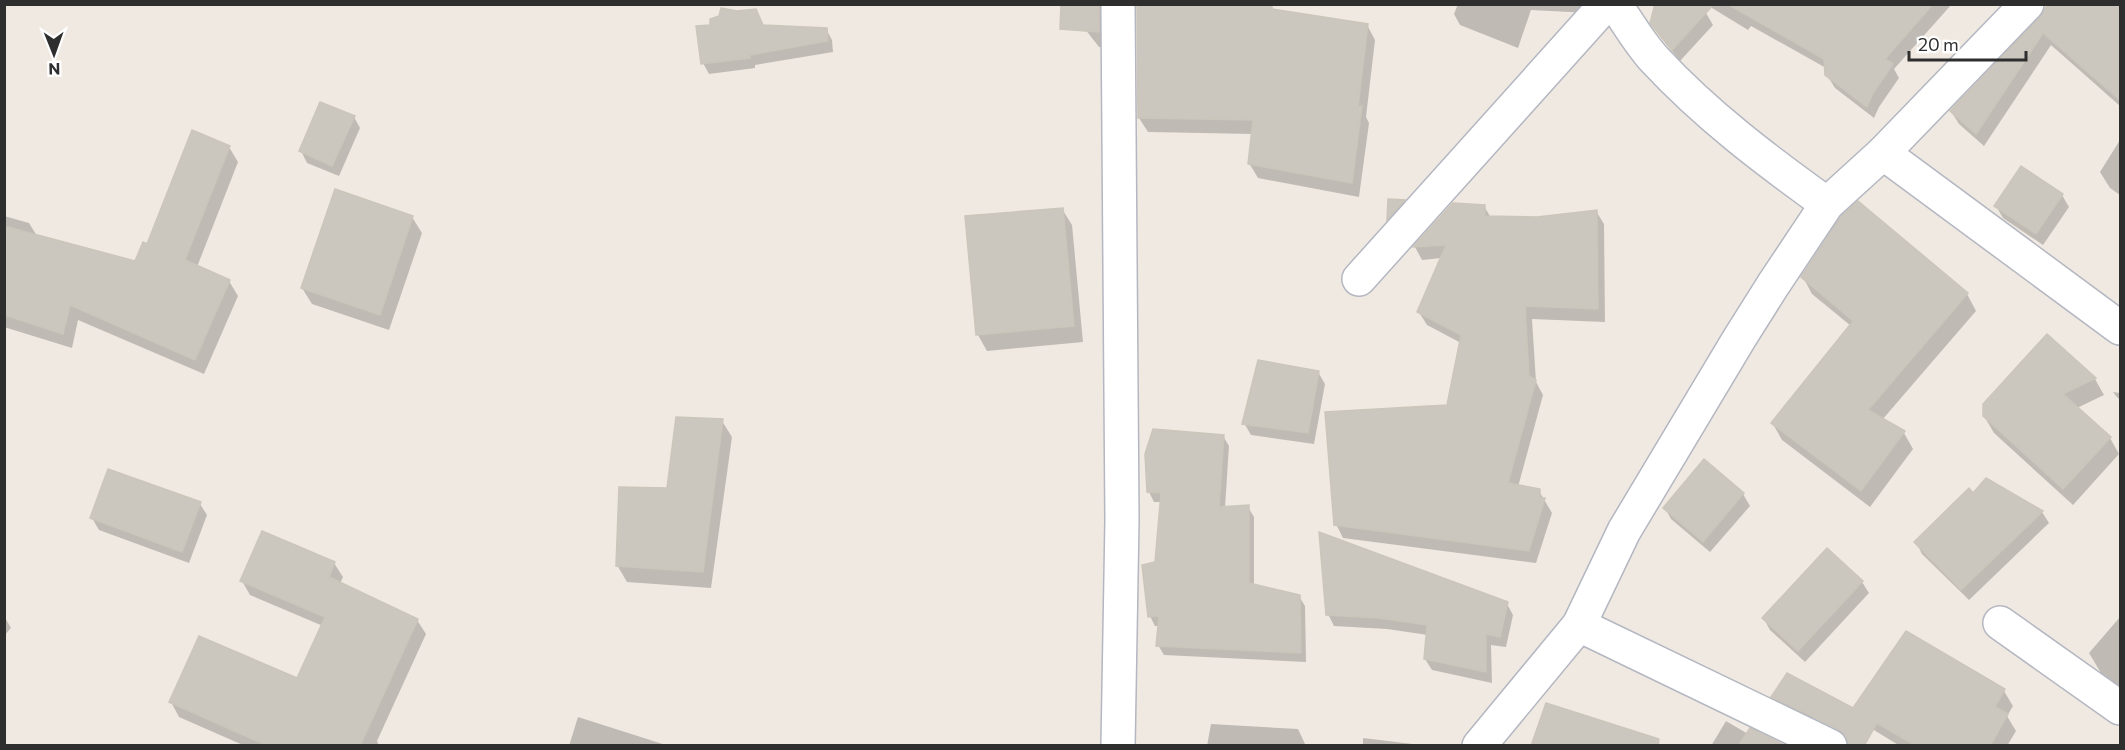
<svg xmlns="http://www.w3.org/2000/svg" width="2125" height="750" viewBox="0 0 2125 750" font-family="Commissioner,sans-serif">
  <style>
    .shadow { fill: #0003 }
    .building { fill: #cbc7bf; stroke: #cbc5ba; stroke-width: 1.5 }
    .lines { fill: none; stroke-linecap: round; stroke-linejoin: round }
    .minor-casing { stroke: #b4b7c1; stroke-width: 36 }
    .minor { stroke: #fff; stroke-width: 33 }
  </style>
  <rect width="100%" height="100%" fill="#efe9e1"/>
  <g class="shadow">
    <path d="M 1078,4 L 1117,4 L 1108,47 L 1099,47 L 1085,29 Z"/>
    <path d="M 1458,4 L 1598,4 L 1589,13 L 1531,10 L 1518,48 L 1460,25 L 1454,14 Z"/>
    <path d="M 1655,4 L 1695,4 L 1706,13 L 1713,25 L 1680,61 L 1659,35 L 1652,23 Z"/>
    <path d="M 1710,4 L 1952,4 L 1894,69 L 1899,78 L 1879,107 L 1874,118 L 1835,88 L 1827,75 L 1826,68 L 1751,26 L 1748,30 L 1712,8 Z"/>
    <path d="M 2047,4 L 2120,4 L 2120,106 L 2051,45 L 1984,146 L 1959,124 L 1951,111 L 2042,18 L 2046,9 Z"/>
    <path d="M 1271,7 L 1274,11 L 1367,25 L 1375,40 L 1366,117 L 1369,123 L 1359,197 L 1258,178 L 1249,163 L 1253,134 L 1148,132 L 1139,118 Z"/>
    <path d="M 764,26 L 826,29 L 832,40 L 833,52 L 755,65 L 755,68 L 709,74 L 703,63 Z"/>
    <path d="M 354,117 L 360,128 L 339,176 L 307,163 L 301,151 Z"/>
    <path d="M 2120,140 L 2120,195 L 2110,188 L 2100,172 Z"/>
    <path d="M 229,147 L 238,162 L 197,267 L 229,281 L 238,296 L 204,374 L 78,320 L 72,348 L 4,327 L 4,216 L 29,223 L 37,236 L 136,263 Z"/>
    <path d="M 2062,195 L 2069,207 L 2043,245 L 2003,218 L 1996,206 Z"/>
    <path d="M 1389,201 L 1404,202 L 1410,212 L 1395,230 L 1389,219 Z"/>
    <path d="M 1453,204 L 1484,206 L 1491,218 L 1537,219 L 1596,211 L 1604,224 L 1605,322 L 1532,319 L 1536,382 L 1543,395 L 1518,487 L 1539,491 L 1552,513 L 1536,563 L 1343,538 L 1336,524 L 1448,406 L 1461,343 L 1427,325 L 1419,312 L 1442,258 L 1422,260 L 1415,247 Z"/>
    <path d="M 1062,209 L 1072,225 L 1083,342 L 987,351 L 978,335 Z"/>
    <path d="M 412,217 L 422,233 L 389,330 L 312,304 L 302,288 Z"/>
    <path d="M 1803,277 L 1967,294 L 1976,311 L 1882,420 L 1904,433 L 1913,449 L 1870,507 L 1782,440 L 1773,424 L 1851,326 L 1812,294 Z"/>
    <path d="M 2047,336 L 2095,379 L 2104,395 L 2077,408 L 2110,438 L 2119,454 L 2073,505 L 1994,433 L 1984,416 Z"/>
    <path d="M 1318,372 L 1325,384 L 1314,444 L 1251,435 L 1244,423 Z"/>
    <path d="M 2113,392 L 2120,393 L 2120,400 L 2116,396 Z"/>
    <path d="M 722,421 L 732,437 L 711,588 L 627,582 L 617,565 L 669,489 Z"/>
    <path d="M 1223,436 L 1229,446 L 1225,508 L 1248,507 L 1254,517 L 1254,586 L 1299,596 L 1305,606 L 1306,662 L 1164,655 L 1158,645 L 1160,626 L 1155,626 L 1150,616 L 1162,502 L 1154,502 L 1149,492 Z"/>
    <path d="M 1704,461 L 1743,494 L 1750,506 L 1710,552 L 1671,519 L 1665,508 Z"/>
    <path d="M 1973,495 L 2042,512 L 2049,523 L 1969,600 L 1922,554 L 1916,542 Z"/>
    <path d="M 200,504 L 207,515 L 189,563 L 99,530 L 92,518 Z"/>
    <path d="M 334,563 L 343,577 L 340,584 L 417,620 L 426,634 L 377,741 L 379,746 L 245,746 L 179,717 L 171,702 L 298,680 L 323,626 L 250,595 L 242,581 Z"/>
    <path d="M 1862,582 L 1869,593 L 1805,662 L 1770,630 L 1764,619 Z"/>
    <path d="M 1507,604 L 1513,615 L 1506,647 L 1491,645 L 1492,683 L 1432,670 L 1425,659 L 1428,635 L 1387,629 L 1334,626 L 1328,614 Z"/>
    <path d="M 4,616 L 11,628 L 4,636 Z"/>
    <path d="M 2120,617 L 2120,694 L 2108,685 L 2089,653 Z"/>
    <path d="M 2004,691 L 2013,706 L 2007,716 L 2016,731 L 2007,746 L 1900,746 L 1864,724 Z"/>
    <path d="M 1773,697 L 1823,701 L 1810,723 L 1779,708 Z"/>
    <path d="M 578,717 L 669,746 L 569,746 Z"/>
    <path d="M 1726,721 L 1748,734 L 1782,746 L 1711,746 Z"/>
    <path d="M 1211,724 L 1298,729 L 1306,746 L 1207,746 Z"/>
    <path d="M 1363,738 L 1421,745 L 1421,746 L 1363,746 Z"/>
  </g>
  <g class="building">
    <path d="M 1061,4 L 1099,4 L 1099,32 L 1060,29 Z"/>
    <path d="M 1137,4 L 1272,4 L 1272,9 L 1368,24 L 1358,107 L 1362,106 L 1352,183 L 1248,164 L 1253,120 L 1138,118 Z"/>
    <path d="M 1655,4 L 1714,4 L 1672,50 L 1650,23 Z"/>
    <path d="M 1727,4 L 1933,4 L 1885,59 L 1893,64 L 1873,93 L 1867,107 L 1825,75 L 1824,59 Z"/>
    <path d="M 2048,4 L 2121,4 L 2121,101 L 2043,33 L 1976,134 L 1950,111 L 2040,17 Z"/>
    <path d="M 721,8 L 737,11 L 756,9 L 763,25 L 827,28 L 828,41 L 750,55 L 750,58 L 701,64 L 696,26 L 710,25 L 710,19 L 719,16 Z"/>
    <path d="M 320,102 L 355,116 L 332,166 L 299,151 Z"/>
    <path d="M 192,130 L 230,146 L 185,260 L 230,280 L 195,360 L 70,305 L 63,334 L 4,315 L 4,226 L 135,261 L 143,242 L 147,244 Z"/>
    <path d="M 2021,166 L 2063,194 L 2036,234 L 1994,206 Z"/>
    <path d="M 335,189 L 413,216 L 380,315 L 301,288 Z"/>
    <path d="M 1388,199 L 1405,200 L 1387,220 Z"/>
    <path d="M 1858,201 L 1968,293 L 1868,410 L 1905,431 L 1861,491 L 1771,423 L 1853,321 L 1801,277 L 1841,216 Z"/>
    <path d="M 1453,203 L 1485,205 L 1485,216 L 1537,217 L 1597,210 L 1598,309 L 1525,306 L 1529,376 L 1536,380 L 1508,483 L 1540,489 L 1540,498 L 1545,498 L 1529,551 L 1334,525 L 1325,412 L 1447,405 L 1461,335 L 1417,312 L 1446,245 L 1413,247 Z"/>
    <path d="M 1063,208 L 1074,326 L 976,335 L 965,216 Z"/>
    <path d="M 2047,334 L 2096,378 L 2063,394 L 2111,437 L 2063,489 L 1983,416 L 1983,404 Z"/>
    <path d="M 1258,360 L 1319,371 L 1308,433 L 1242,424 Z"/>
    <path d="M 676,417 L 723,419 L 703,572 L 616,566 L 619,487 L 667,488 Z"/>
    <path d="M 1153,429 L 1224,435 L 1219,507 L 1249,505 L 1249,583 L 1300,595 L 1301,653 L 1156,646 L 1159,616 L 1148,617 L 1142,565 L 1155,562 L 1161,493 L 1147,492 L 1145,454 Z"/>
    <path d="M 1704,459 L 1744,493 L 1703,542 L 1663,508 Z"/>
    <path d="M 108,469 L 201,502 L 182,552 L 90,518 Z"/>
    <path d="M 1986,478 L 2043,511 L 1961,590 L 1914,542 L 1969,488 L 1973,493 Z"/>
    <path d="M 262,531 L 335,562 L 329,577 L 418,619 L 360,746 L 268,746 L 169,702 L 199,636 L 297,678 L 325,617 L 240,581 Z"/>
    <path d="M 1319,532 L 1508,602 L 1500,637 L 1486,634 L 1486,672 L 1424,659 L 1427,625 L 1379,618 L 1326,615 Z"/>
    <path d="M 1827,548 L 1863,581 L 1798,651 L 1762,618 Z"/>
    <path d="M 1906,631 L 2005,689 L 1995,707 L 2008,714 L 1990,746 L 1916,746 L 1877,723 L 1864,746 L 1849,746 L 1846,736 L 1838,729 L 1771,697 L 1787,673 L 1853,708 Z"/>
    <path d="M 1546,703 L 1659,739 L 1658,746 L 1531,746 Z"/>
    <path d="M 1750,728 L 1786,746 L 1738,746 Z"/>
  </g>
  <g class="lines">
    <defs>
      <g id="minor">
        <path d="M 1615,4 C 1628,23 1640,44 1655,60 C 1706,115 1767,161 1827,204"/>
        <path d="M 1883,153 L 2120,328"/>
        <path d="M 1359,279 L 1606,4"/>
        <path d="M 2000,623 L 2120,708"/>
        <path d="M 1579,625 L 1830,746"/>
        <path d="M 1118,746 L 1122,520 L 1118,4"/>
        <path d="M 1479,746 L 1579,625 L 1624,531 L 1739,339 L 1773,285 L 1827,204 L 1883,153 L 2027,4"/>
      </g>
    </defs>
    <use href="#minor" class="minor-casing"/>
    <use href="#minor" class="minor"/>
  </g>
  <rect width="2125" height="750" fill="none" stroke="#2e2e2e" stroke-width="12"/>
  <g transform="translate(54 54) rotate(179)" stroke="#ffffff" stroke-width="4.5" paint-order="stroke">
  <path d="M0-4.5L10 22L0 15L-10 22Z" fill="#2e2e2e"/>
  <text y="-9" font-size="16" font-weight="bold" text-anchor="middle" fill="#2e2e2e">N</text>
  </g>
  <path d="M1909 51v9h117v-9" fill="none" stroke="#2e2e2e" stroke-width="3"/>
  <text x="1918" y="51" font-size="18" fill="#2e2e2e" stroke="#ffffff" stroke-width="4.5" paint-order="stroke">20 m</text>
</svg>
